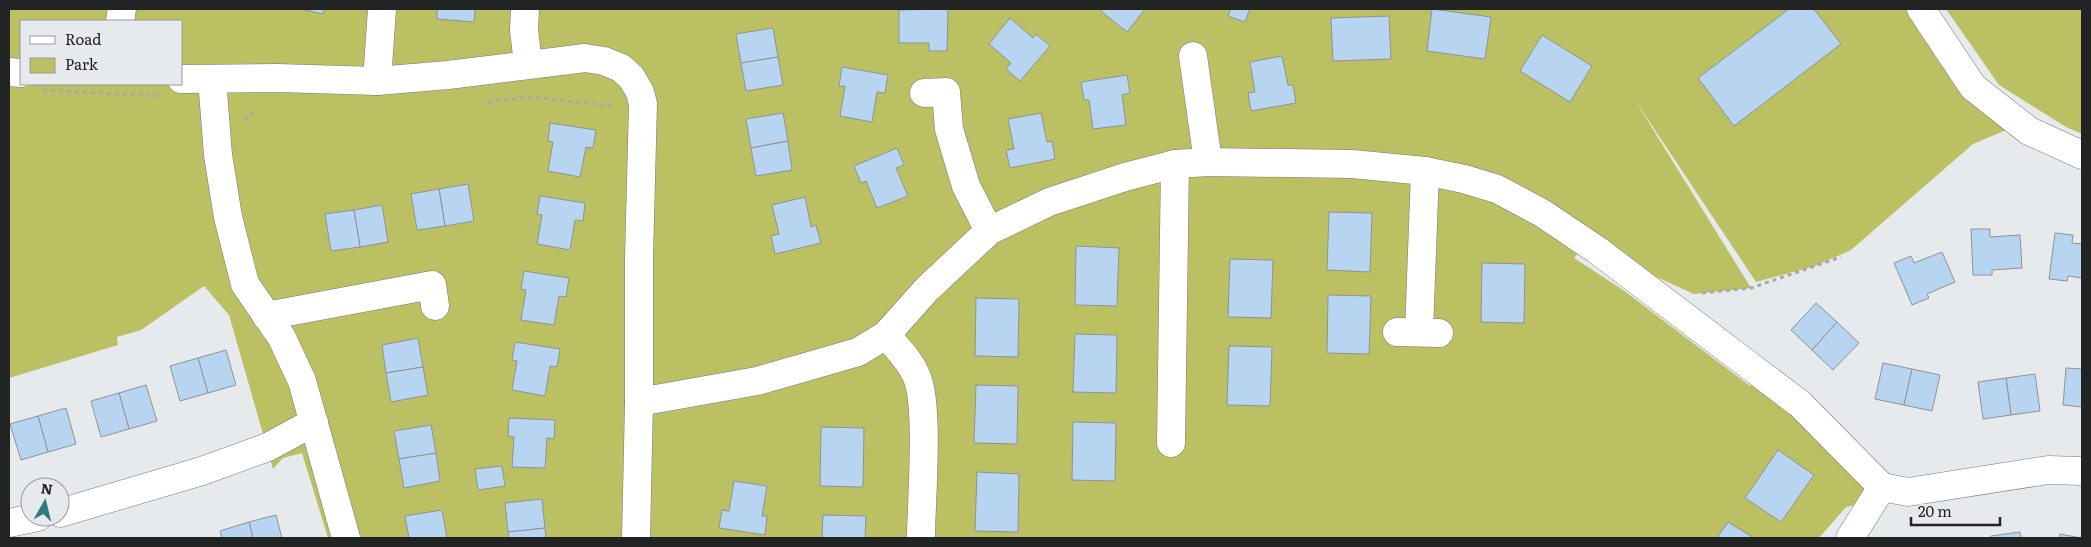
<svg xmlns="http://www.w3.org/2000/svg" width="2091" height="547" viewBox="0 0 2091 547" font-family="Literata,serif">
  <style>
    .green { fill: #bbc063; fill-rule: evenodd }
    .building { fill: #b7d5f1; stroke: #909295 }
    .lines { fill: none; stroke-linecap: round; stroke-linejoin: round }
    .street-casing { stroke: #76787a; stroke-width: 29 }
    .secondary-casing { stroke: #76787a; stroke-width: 29 }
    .path { stroke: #a6a8a9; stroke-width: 3; stroke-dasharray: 4 4; stroke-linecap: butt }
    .street { stroke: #fff; stroke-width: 28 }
    .secondary { stroke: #fff; stroke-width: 28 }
  </style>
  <rect width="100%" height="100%" fill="#e7eaec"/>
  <g class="green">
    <path d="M 9,9 L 1920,9 L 2023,123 L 1973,144 L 1851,250 L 1815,266 L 1756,282 L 1633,97 L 1751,288 L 1694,294 L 1597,250 L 1587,243 L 1574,258 L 1623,290 L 1750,386 L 1754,378 L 1882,487 L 1874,501 L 1846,507 L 1819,538 L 328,538 L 302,453 L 283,458 L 273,469 L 229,315 L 204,286 L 141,330 L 117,337 L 118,345 L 9,378 ZM 21,21 L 181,21 L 181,84 L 21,84 Z"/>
    <path d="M 1946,9 L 2082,9 L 2082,134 L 2066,127 L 1999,85 Z"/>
  </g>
  <g class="building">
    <path d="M 301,9 L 324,9 L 323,14 Z"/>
    <path d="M 437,9 L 475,9 L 474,22 L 437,19 Z"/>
    <path d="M 948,9 L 947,51 L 929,51 L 929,43 L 899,43 L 899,10 Z"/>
    <path d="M 1103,9 L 1145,9 L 1127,32 L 1101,11 Z"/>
    <path d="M 1231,9 L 1250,9 L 1245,22 L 1228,16 Z"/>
    <path d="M 1432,9 L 1491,17 L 1485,59 L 1427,51 Z"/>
    <path d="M 1789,9 L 1814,9 L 1841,44 L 1734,126 L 1698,78 Z"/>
    <path d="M 1389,16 L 1391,59 L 1333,61 L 1331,18 Z"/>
    <path d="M 1010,18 L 1033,38 L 1036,34 L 1050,46 L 1020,81 L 1006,69 L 1011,63 L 989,44 Z"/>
    <path d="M 773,28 L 778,57 L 741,63 L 736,34 Z"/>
    <path d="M 1542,35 L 1592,66 L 1570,102 L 1520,71 Z"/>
    <path d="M 1282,56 L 1288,85 L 1293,85 L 1296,103 L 1251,111 L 1248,93 L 1255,92 L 1250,62 Z"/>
    <path d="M 778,57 L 783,85 L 746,91 L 741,63 Z"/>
    <path d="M 842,67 L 888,75 L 885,93 L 877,92 L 872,122 L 840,116 L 845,86 L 839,86 Z"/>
    <path d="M 1127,75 L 1130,93 L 1122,95 L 1126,125 L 1093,129 L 1089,100 L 1084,100 L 1081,82 Z"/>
    <path d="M 783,113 L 788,141 L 751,148 L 746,119 Z"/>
    <path d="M 1041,113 L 1047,142 L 1052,141 L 1055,159 L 1010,168 L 1006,150 L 1014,149 L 1008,119 Z"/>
    <path d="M 550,123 L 596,130 L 593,148 L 586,147 L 580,177 L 548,171 L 553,142 L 548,141 Z"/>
    <path d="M 788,141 L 792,170 L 756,176 L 751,148 Z"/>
    <path d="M 897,148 L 904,165 L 896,168 L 908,196 L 877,208 L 866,181 L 861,183 L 854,166 Z"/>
    <path d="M 468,184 L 474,221 L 445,226 L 439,189 Z"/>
    <path d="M 439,189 L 445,226 L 417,230 L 411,194 Z"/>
    <path d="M 540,196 L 585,203 L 583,221 L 575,220 L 570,250 L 537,244 L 542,215 L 537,214 Z"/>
    <path d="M 805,197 L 811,227 L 816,225 L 821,243 L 775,254 L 771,236 L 779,234 L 772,205 Z"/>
    <path d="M 382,205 L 388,242 L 360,247 L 354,210 Z"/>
    <path d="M 354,210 L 360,247 L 331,251 L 325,214 Z"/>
    <path d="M 1329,212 L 1372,213 L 1370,272 L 1327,270 Z"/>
    <path d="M 1971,229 L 1990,229 L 1990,237 L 2020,235 L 2022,268 L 1992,270 L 1992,275 L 1973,275 Z"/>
    <path d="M 2055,233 L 2073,235 L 2072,243 L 2082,244 L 2082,278 L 2068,276 L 2067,281 L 2049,279 Z"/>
    <path d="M 1076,246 L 1119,248 L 1117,306 L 1075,305 Z"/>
    <path d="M 1942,252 L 1955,282 L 1927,294 L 1929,298 L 1912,305 L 1894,263 L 1911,256 L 1914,263 Z"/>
    <path d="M 1230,259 L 1273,260 L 1271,318 L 1228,317 Z"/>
    <path d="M 1482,263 L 1525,264 L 1524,323 L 1481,322 Z"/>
    <path d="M 524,271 L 569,278 L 566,297 L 559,296 L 554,325 L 521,320 L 526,290 L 521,289 Z"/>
    <path d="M 1328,295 L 1371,296 L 1369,354 L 1327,353 Z"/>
    <path d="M 976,298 L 1019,299 L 1018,357 L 975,356 Z"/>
    <path d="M 1816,303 L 1837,322 L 1812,350 L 1791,330 Z"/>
    <path d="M 1837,322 L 1859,343 L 1833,370 L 1812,350 Z"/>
    <path d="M 1075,334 L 1117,335 L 1116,393 L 1073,392 Z"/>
    <path d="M 418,338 L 423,367 L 386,373 L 382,345 Z"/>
    <path d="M 515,342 L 560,349 L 557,367 L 550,366 L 545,396 L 512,390 L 517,361 L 512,360 Z"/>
    <path d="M 1229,346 L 1272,347 L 1270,406 L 1227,405 Z"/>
    <path d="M 226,350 L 236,385 L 208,393 L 198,358 Z"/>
    <path d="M 198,358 L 208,393 L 180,401 L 170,366 Z"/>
    <path d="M 1883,363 L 1912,369 L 1904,405 L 1875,399 Z"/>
    <path d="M 423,367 L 428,395 L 391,402 L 386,373 Z"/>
    <path d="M 2066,368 L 2082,369 L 2082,407 L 2063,405 Z"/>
    <path d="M 1912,369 L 1940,375 L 1932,411 L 1904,405 Z"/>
    <path d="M 2035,374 L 2040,411 L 2011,415 L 2006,378 Z"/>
    <path d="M 2006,378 L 2011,415 L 1983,419 L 1978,382 Z"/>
    <path d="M 146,385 L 157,421 L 129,429 L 119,393 Z"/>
    <path d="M 976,385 L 1018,386 L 1017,444 L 974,443 Z"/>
    <path d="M 119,393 L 129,429 L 101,437 L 91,401 Z"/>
    <path d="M 66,408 L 76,444 L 48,452 L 38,416 Z"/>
    <path d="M 38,416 L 48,452 L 21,460 L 10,424 Z"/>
    <path d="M 509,418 L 555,420 L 554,439 L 547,438 L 545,468 L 512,467 L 514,437 L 508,436 Z"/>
    <path d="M 1073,422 L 1116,423 L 1115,481 L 1072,480 Z"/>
    <path d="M 431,425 L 436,453 L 399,459 L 394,431 Z"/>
    <path d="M 821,427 L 864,428 L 863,487 L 820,486 Z"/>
    <path d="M 1778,450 L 1814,475 L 1781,522 L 1745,498 Z"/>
    <path d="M 436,453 L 440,481 L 404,488 L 399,459 Z"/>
    <path d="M 502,466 L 505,486 L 478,490 L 475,469 Z"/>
    <path d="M 977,472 L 1019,474 L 1018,532 L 975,531 Z"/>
    <path d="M 734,481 L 767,486 L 762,516 L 767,516 L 765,535 L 719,528 L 722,510 L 729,511 Z"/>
    <path d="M 542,499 L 545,528 L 508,532 L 505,503 Z"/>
    <path d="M 442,510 L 447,538 L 409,538 L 405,516 Z"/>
    <path d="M 276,515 L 282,538 L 253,538 L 249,522 Z"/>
    <path d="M 823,515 L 866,516 L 865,538 L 822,538 Z"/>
    <path d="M 249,522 L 253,538 L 222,538 L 220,531 Z"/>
    <path d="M 1728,522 L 1754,538 L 1717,538 Z"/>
    <path d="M 545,528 L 546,538 L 509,538 L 508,532 Z"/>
    <path d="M 2020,532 L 2021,538 L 1991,538 L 1991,536 Z"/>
    <path d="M 2060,534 L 2081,538 L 2059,538 Z"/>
  </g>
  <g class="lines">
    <defs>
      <g id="street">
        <path d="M 525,9 L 524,30 L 528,64"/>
        <path d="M 120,21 L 122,9"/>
        <path d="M 1193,56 L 1208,162"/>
        <path d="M 9,72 L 21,73"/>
        <path d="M 181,79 L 278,78 L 377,81 L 448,75 L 585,58 L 604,61 L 621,68 L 631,77 L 640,92 L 643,104 L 639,257 L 639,402 L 636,538"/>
        <path d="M 212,79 L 218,155 L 228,217 L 245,284 L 282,338 L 302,381 L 346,538"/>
        <path d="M 377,81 L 382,9"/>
        <path d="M 924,93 L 946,92 L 949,129 L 966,186 L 989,231"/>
        <path d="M 266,316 L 432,285 L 435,306"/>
        <path d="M 1397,332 L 1439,333"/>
        <path d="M 1419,332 L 1425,171"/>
        <path d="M 886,335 C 897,348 909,359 916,375 C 930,404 921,502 921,538"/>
        <path d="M 639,402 L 757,381 L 858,352 L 886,335 L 927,289 L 989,231 L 1049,202 L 1125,177 L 1175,164 L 1208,162 L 1352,164 L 1425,171 L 1464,179 L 1497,189 L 1542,213 L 1597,250 L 1800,404 L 1882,487 L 1850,538"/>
        <path d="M 1171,443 L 1175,164"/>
        <path d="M 1882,487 L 1908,492 L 2048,470 L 2082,471"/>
        <path d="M 60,513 L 202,471 L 268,447 L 314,422"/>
        <path d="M 9,523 L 38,517"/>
      </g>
      <path id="secondary" d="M 1921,9 L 1973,87 L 2029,131 L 2082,155"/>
    </defs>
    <use href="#street" class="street-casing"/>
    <use href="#secondary" class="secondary-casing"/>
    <g class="path">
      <path d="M 43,90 L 159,96"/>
      <path d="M 488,102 L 531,97 L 613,106"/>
      <path d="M 244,119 L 257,109"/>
      <path d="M 1702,293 L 1751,288 L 1841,257"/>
    </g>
    <use href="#street" class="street"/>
    <use href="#secondary" class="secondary"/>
  </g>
  <rect width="2091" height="547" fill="none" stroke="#222323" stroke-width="20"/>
  <rect x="20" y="20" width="162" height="65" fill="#e7eaec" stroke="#989a9c"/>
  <rect x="30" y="36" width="25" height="8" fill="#ffffff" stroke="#989a9c"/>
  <text x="65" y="45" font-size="15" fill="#222323">Road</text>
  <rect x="30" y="58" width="25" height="15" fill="#bbc063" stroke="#989a9c"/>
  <text x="65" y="70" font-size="15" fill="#222323">Park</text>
  <g transform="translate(45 502) rotate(8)"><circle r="24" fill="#e7eaec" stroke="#989a9c"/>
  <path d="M0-4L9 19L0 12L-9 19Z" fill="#317a7e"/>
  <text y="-8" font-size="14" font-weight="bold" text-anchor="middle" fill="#222323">N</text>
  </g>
  <path d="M1911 517v8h89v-8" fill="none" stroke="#222323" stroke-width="2.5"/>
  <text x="1918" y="517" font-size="15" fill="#222323" stroke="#e7eaec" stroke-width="4" paint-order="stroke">20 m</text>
</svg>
